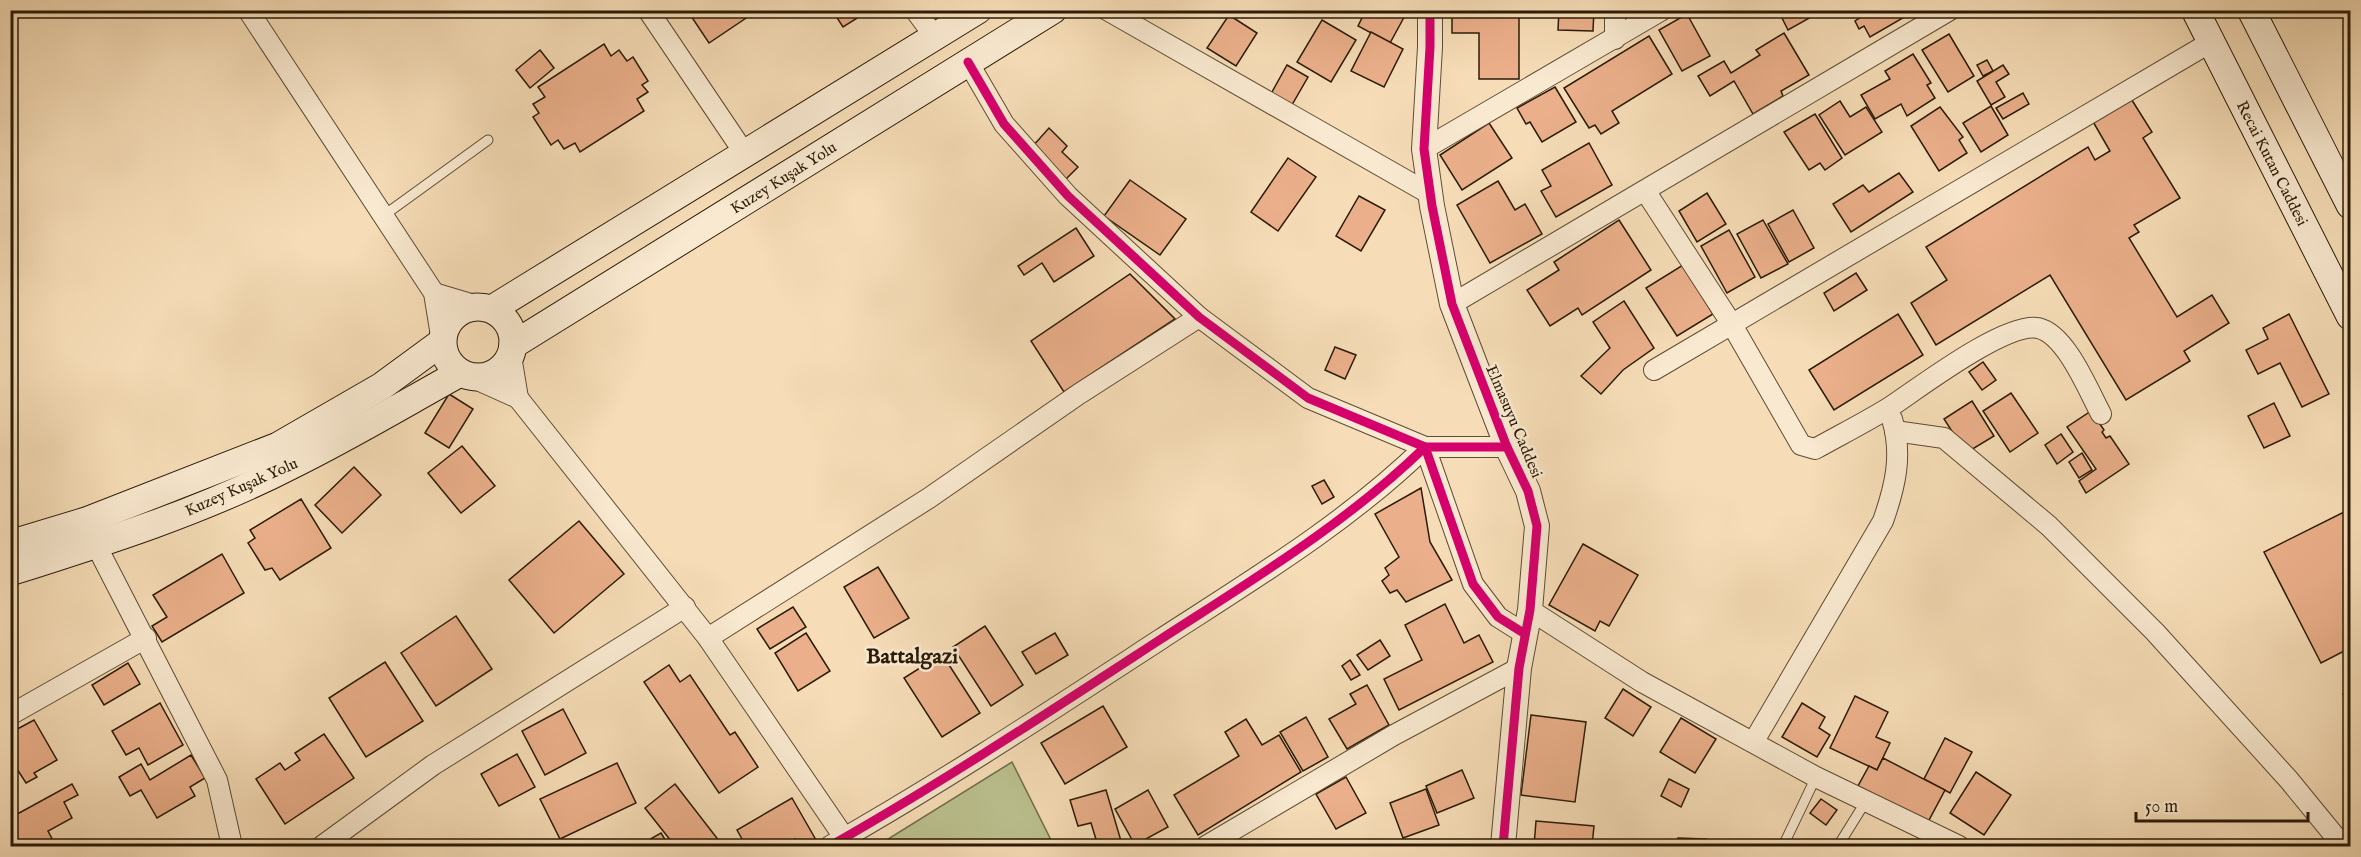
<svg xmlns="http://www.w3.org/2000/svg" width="2361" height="857" viewBox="0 0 2361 857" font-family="'IM FELL English',serif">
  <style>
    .green { fill: #bbc18f; stroke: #726e4b; stroke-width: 1.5 }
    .building { fill: #ebb08b; stroke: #2a1b07; stroke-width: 1.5 }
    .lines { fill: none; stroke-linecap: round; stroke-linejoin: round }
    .service-casing { stroke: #5d4c33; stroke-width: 11 }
    .minor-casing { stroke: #5d4c33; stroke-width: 22 }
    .tertiary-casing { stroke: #5d4c33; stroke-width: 26 }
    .secondary-casing { stroke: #2a1b07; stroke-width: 29 }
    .service { stroke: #f9e9d0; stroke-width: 9 }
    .minor { stroke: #f9e9d0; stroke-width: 20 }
    .tertiary { stroke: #f9e9d0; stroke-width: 24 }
    .secondary { stroke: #f9e9d0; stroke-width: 27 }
    .cycleway-casing { stroke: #f9e9d0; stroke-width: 13 }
    .cycleway { stroke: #d6006c; stroke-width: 9 }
    .labels { text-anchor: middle; stroke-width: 5; stroke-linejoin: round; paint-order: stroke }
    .street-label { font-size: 16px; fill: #2a1b07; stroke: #f9e9d0 }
    .district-label { font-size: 22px; font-weight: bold; fill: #2a1b07; stroke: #f9e9d0 }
  </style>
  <rect width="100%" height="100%" fill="#f6ddb7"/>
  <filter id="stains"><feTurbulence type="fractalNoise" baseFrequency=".00333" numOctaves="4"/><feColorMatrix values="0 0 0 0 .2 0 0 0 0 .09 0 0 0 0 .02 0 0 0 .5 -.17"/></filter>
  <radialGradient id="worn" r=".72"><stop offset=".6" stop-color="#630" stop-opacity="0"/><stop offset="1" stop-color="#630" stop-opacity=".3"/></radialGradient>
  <path class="green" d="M 1012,762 L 1054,846 L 881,846 L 880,844 Z"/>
  <g class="building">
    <path d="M 687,10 L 758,10 L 709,43 Z"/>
    <path d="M 832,10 L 870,10 L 843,27 Z"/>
    <path d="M 1366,10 L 1408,10 L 1390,43 L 1358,26 Z"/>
    <path d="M 1452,10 L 1505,10 L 1505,16 L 1519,16 L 1519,79 L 1479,79 L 1479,33 L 1452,33 Z"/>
    <path d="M 1559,10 L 1594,10 L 1593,31 L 1558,30 Z"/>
    <path d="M 1778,10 L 1810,10 L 1813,16 L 1788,30 Z"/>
    <path d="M 1857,10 L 1906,10 L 1908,15 L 1870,37 L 1864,26 L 1859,29 L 1855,21 L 1861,17 Z"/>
    <path d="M 1687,14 L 1710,56 L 1682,71 L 1659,30 Z"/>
    <path d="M 1229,15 L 1257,33 L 1236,66 L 1207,48 Z"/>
    <path d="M 1322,20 L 1356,40 L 1331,82 L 1297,62 Z"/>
    <path d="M 1371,32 L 1403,49 L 1384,87 L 1351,71 Z"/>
    <path d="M 1784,33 L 1809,75 L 1781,91 L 1783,96 L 1753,114 L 1734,81 L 1710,96 L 1698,76 L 1724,61 L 1731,73 L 1760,55 L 1756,50 Z"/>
    <path d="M 1949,34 L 1974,76 L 1948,92 L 1922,50 Z"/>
    <path d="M 1649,36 L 1672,74 L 1612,111 L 1619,123 L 1601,134 L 1595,125 L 1589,128 L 1564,88 Z"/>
    <path d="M 604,44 L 611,56 L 619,50 L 627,61 L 633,57 L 648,81 L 642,85 L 648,92 L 637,99 L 644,111 L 580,152 L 575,143 L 564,149 L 558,140 L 551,145 L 533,117 L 539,113 L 533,104 L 545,97 L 538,87 Z"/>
    <path d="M 540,50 L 554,68 L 530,88 L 516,70 Z"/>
    <path d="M 1913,54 L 1931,83 L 1927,85 L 1935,98 L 1907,116 L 1901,104 L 1875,119 L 1861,95 L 1890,79 L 1885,71 Z"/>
    <path d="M 1987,60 L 1993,71 L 1983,76 L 1977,65 Z"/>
    <path d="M 1287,65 L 1308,77 L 1289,110 L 1268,99 Z"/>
    <path d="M 2003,65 L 2009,74 L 1996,82 L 2005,97 L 1991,105 L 1977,81 Z"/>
    <path d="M 1555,87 L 1576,122 L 1542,142 L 1530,122 L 1526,124 L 1517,108 Z"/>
    <path d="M 2023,93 L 2029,104 L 2003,119 L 1996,108 Z"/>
    <path d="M 2130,97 L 2152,132 L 2143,138 L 2180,198 L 2134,225 L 2139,232 L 2129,238 L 2177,317 L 2212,295 L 2229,323 L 2184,351 L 2190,361 L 2126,400 L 2050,275 L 1936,345 L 1911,303 L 1947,280 L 1926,247 L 2088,147 L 2095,160 L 2110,151 L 2092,120 Z"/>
    <path d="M 1840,101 L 1850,117 L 1866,107 L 1882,132 L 1845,155 L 1819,115 Z"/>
    <path d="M 1991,106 L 2008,135 L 1981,152 L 1963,123 Z"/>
    <path d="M 1940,107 L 1963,137 L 1959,140 L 1967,153 L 1939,171 L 1911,126 Z"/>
    <path d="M 1815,114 L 1842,158 L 1825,170 L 1820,163 L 1809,170 L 1784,132 Z"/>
    <path d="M 1489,123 L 1512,158 L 1462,190 L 1440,155 Z"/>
    <path d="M 1049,128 L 1067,146 L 1062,152 L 1078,167 L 1066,179 L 1032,147 Z"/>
    <path d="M 1589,143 L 1612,185 L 1556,217 L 1541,191 L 1551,186 L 1542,170 Z"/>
    <path d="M 1288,158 L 1316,177 L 1278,231 L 1251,212 Z"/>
    <path d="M 1899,173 L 1913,192 L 1851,232 L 1833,204 L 1863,185 L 1869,192 Z"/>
    <path d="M 1130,180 L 1186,219 L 1160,255 L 1104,216 Z"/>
    <path d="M 1498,181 L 1515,210 L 1525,204 L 1542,234 L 1490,263 L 1457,205 Z"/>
    <path d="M 1707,193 L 1726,224 L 1697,242 L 1679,211 Z"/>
    <path d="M 1359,196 L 1385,210 L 1361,251 L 1336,236 Z"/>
    <path d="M 1793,210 L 1814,248 L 1789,262 L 1768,224 Z"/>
    <path d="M 1619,220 L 1651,270 L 1582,315 L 1578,308 L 1550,326 L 1527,290 L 1559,270 L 1554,262 Z"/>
    <path d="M 1763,220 L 1788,264 L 1761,278 L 1737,234 Z"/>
    <path d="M 1076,228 L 1094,256 L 1054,282 L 1042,263 L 1024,275 L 1018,266 Z"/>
    <path d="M 1729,230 L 1755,277 L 1727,293 L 1701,246 Z"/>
    <path d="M 1683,265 L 1713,314 L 1677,336 L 1646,288 Z"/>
    <path d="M 1856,273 L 1867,290 L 1834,311 L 1824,293 Z"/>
    <path d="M 1130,274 L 1175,319 L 1064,392 L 1031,341 Z"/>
    <path d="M 1624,301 L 1654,348 L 1623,370 L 1601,394 L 1581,376 L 1610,348 L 1593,322 Z"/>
    <path d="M 1898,314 L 1923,355 L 1834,410 L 1809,370 Z"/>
    <path d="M 2289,314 L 2329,394 L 2302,407 L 2280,363 L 2258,374 L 2246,350 L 2268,339 L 2263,328 Z"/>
    <path d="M 1335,347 L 1356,355 L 1345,379 L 1325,370 Z"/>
    <path d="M 1983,362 L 1996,380 L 1982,390 L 1969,372 Z"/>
    <path d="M 2011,393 L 2038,433 L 2010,452 L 1983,411 Z"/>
    <path d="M 449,394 L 473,409 L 449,448 L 425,433 Z"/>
    <path d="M 1972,401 L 1994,436 L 1966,453 L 1944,419 Z"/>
    <path d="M 2274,403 L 2290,436 L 2264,448 L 2248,416 Z"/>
    <path d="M 2091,411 L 2104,430 L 2102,432 L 2106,438 L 2110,436 L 2129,464 L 2086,493 L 2079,481 L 2096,469 L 2067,427 Z"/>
    <path d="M 2061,434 L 2073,452 L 2057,464 L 2045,445 Z"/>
    <path d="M 462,446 L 495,486 L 461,513 L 428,473 Z"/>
    <path d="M 2082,453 L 2092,470 L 2079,478 L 2069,462 Z"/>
    <path d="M 354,467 L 381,495 L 342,533 L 315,505 Z"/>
    <path d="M 1324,480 L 1334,497 L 1322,504 L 1312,486 Z"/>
    <path d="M 1421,488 L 1430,542 L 1452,580 L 1406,602 L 1397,590 L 1390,593 L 1382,581 L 1389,575 L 1385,568 L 1399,557 L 1375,514 Z"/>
    <path d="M 301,499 L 331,548 L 280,580 L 272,568 L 265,570 L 248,543 L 255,538 L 250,530 Z"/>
    <path d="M 2350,509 L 2350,648 L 2321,663 L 2264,552 Z"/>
    <path d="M 579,521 L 624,574 L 554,633 L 509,580 Z"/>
    <path d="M 1583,544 L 1638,575 L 1609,626 L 1600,621 L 1595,631 L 1549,605 Z"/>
    <path d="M 222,554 L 244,593 L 162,642 L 152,626 L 167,617 L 153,595 Z"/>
    <path d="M 878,567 L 909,618 L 874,638 L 844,587 Z"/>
    <path d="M 1445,604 L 1464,643 L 1479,635 L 1493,662 L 1399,710 L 1384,679 L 1422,660 L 1405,625 Z"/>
    <path d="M 793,607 L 806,627 L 770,649 L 757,629 Z"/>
    <path d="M 456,616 L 492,669 L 436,706 L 401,653 Z"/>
    <path d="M 985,626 L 1023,685 L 991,706 L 953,647 Z"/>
    <path d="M 806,633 L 830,671 L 798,691 L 775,653 Z"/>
    <path d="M 1055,633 L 1068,655 L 1036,674 L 1022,652 Z"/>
    <path d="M 1380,640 L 1390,656 L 1368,670 L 1357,655 Z"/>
    <path d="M 942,654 L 980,713 L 942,737 L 904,678 Z"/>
    <path d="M 1350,660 L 1360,675 L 1351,680 L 1342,666 Z"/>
    <path d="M 385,662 L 423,721 L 366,757 L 329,698 Z"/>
    <path d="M 128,663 L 140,684 L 104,705 L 92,685 Z"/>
    <path d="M 669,665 L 680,682 L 690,675 L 730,735 L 735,732 L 758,767 L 719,793 L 644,682 Z"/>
    <path d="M 1367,685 L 1389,725 L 1347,749 L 1329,719 L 1356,704 L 1350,694 Z"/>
    <path d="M 1623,689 L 1651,707 L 1633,736 L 1605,718 Z"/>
    <path d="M 2350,690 L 2350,707 L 2343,694 Z"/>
    <path d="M 1855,696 L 1888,712 L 1876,737 L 1890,743 L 1877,770 L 1830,748 Z"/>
    <path d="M 160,703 L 183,745 L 148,765 L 139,748 L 126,755 L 112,731 Z"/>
    <path d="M 1802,703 L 1825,717 L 1819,728 L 1830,735 L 1817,757 L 1782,737 Z"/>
    <path d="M 1103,706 L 1127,747 L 1065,784 L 1041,743 Z"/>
    <path d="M 563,709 L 586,753 L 545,775 L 522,731 Z"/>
    <path d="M 1531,715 L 1586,722 L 1575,802 L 1521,795 Z"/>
    <path d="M 1306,717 L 1328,757 L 1303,771 L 1280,732 Z"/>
    <path d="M 1681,718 L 1716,739 L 1695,773 L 1660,752 Z"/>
    <path d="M 1246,719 L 1262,745 L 1279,735 L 1301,772 L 1198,835 L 1174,795 L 1239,756 L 1225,732 Z"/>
    <path d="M 34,720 L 57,760 L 34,773 L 37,777 L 26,783 L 10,758 L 10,733 Z"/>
    <path d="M 324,734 L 354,778 L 285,824 L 256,779 L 280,763 L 285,770 L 300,760 L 295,753 Z"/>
    <path d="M 1945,738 L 1972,752 L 1950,793 L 1924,779 Z"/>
    <path d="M 517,754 L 535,787 L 499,806 L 481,774 Z"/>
    <path d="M 191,755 L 205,778 L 190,787 L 195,796 L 157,818 L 141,790 L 130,796 L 119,777 L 141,764 L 150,780 Z"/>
    <path d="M 1883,758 L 1945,790 L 1928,822 L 1858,786 L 1869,766 L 1877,770 Z"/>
    <path d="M 617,763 L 636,803 L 560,839 L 540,799 Z"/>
    <path d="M 1462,770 L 1474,798 L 1437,813 L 1426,786 Z"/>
    <path d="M 1976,772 L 2011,795 L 1984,835 L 1950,813 Z"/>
    <path d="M 1346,777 L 1366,813 L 1336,829 L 1316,794 Z"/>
    <path d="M 1669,779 L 1689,789 L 1681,807 L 1661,796 Z"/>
    <path d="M 72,784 L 78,795 L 64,802 L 72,818 L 48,831 L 56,846 L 12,846 L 10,818 Z"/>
    <path d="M 675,784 L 723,846 L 675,846 L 645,808 Z"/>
    <path d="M 1426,789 L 1439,825 L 1403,838 L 1390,803 Z"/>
    <path d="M 1106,790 L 1121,841 L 1098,846 L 1091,823 L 1078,826 L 1070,800 Z"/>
    <path d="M 1148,790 L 1168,827 L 1135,845 L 1115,809 Z"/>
    <path d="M 792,798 L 816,840 L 806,846 L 800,846 L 795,839 L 782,846 L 746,846 L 737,830 Z"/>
    <path d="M 1821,799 L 1837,810 L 1826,825 L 1810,813 Z"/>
    <path d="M 1536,821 L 1594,826 L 1592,846 L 1534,846 Z"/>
    <path d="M 661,833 L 669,846 L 638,846 Z"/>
    <path d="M 1678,838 L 1706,839 L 1713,842 L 1733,842 L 1731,846 L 1678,846 Z"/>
  </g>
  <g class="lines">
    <defs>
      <g id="service">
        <path d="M 383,216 L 488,140"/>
        <path d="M 1783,846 L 1816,777"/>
        <path d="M 1838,846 L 1866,801"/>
      </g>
      <g id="minor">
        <path d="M 248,10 L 434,293 L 442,342"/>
        <path d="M 648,10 L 745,154"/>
        <path d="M 915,10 L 935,37"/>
        <path d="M 1107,10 L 1430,194"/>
        <path d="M 1615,10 L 1615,39"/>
        <path d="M 968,62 L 1004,124 L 1068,196 L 1199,317 L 1308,398 L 1425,447 L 1473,584 L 1498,617 L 1525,634"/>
        <path d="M 1424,149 L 1662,10"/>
        <path d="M 1646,192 L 1731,323 L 1801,445 L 1815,449 C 1840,435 1866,422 1890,407 C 1919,388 2005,322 2038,328 C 2066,334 2088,390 2101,414"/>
        <path d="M 434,293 L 481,307"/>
        <path d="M 1452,304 L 1950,10"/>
        <path d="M 511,356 L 518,398"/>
        <path d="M 1654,370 L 2211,42"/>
        <path d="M 471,377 L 518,398 L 708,638 L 850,846"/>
        <path d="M 1895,431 L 1944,438 L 2049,526 L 2155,632 L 2289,780 L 2343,846"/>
        <path d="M 96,545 L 217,780 L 232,846"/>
        <path d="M 1530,610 L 1642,682 L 1816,777 L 1959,846"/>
        <path d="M 708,638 L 929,498 L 1079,394 L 1199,317"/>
        <path d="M 10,715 L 146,638"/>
        <path d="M 1754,741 L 1883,521 C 1895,487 1903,455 1892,419"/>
        <path d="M 322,846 L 433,765 L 685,607"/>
        <path d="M 830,846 C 943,782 1052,710 1161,639 C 1252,580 1347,523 1425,447 L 1507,447"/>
        <path d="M 1206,846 L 1394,735 L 1519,668"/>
      </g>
      <path id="tertiary" d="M 1430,10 L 1430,47 L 1424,149 L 1432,206 L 1452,304 L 1507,447 L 1528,491 L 1537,526 L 1530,610 L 1519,668 L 1503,846"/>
      <g id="secondary">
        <path d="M 2195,10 L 2350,316"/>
        <path d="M 2251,10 L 2350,205"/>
        <circle cx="478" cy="342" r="35"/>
        <path d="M 492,309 L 978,10"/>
        <path d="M 513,345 L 1053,10"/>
        <path d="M 10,544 L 86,521 L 278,446 L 382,386 L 442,342"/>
        <path d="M 10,572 C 105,542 203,511 292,465 C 349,437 404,404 460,373"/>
      </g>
    </defs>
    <use href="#service" class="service-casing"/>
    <use href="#minor" class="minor-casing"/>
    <use href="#tertiary" class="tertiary-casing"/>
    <use href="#secondary" class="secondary-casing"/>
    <use href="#service" class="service"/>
    <use href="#minor" class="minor"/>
    <use href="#tertiary" class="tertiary"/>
    <use href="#secondary" class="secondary"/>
    <defs>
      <g id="cycleway">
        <path d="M 1430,10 L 1430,47 L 1424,149 L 1432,206 L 1452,304 L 1507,447 L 1528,491 L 1537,526 L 1530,610 L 1519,668 L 1503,846"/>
        <path d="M 968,62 L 1004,124 L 1068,196 L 1199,317 L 1308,398 L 1425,447 L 1473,584 L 1498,617 L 1525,634"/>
        <path d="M 830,846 C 943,782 1052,710 1161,639 C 1252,580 1347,523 1425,447 L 1507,447"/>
      </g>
    </defs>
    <use href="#cycleway" class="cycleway-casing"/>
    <use href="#cycleway" class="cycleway"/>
  </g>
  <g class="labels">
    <g class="street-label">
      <text transform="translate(2273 163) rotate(63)" y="6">Recai Kutan Caddesi</text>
      <text transform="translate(783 177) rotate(-32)" y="6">Kuzey Kuşak Yolu</text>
      <text transform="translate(1515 421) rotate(67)" y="6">Elmasuyu Caddesi</text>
      <text transform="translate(241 486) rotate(-24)" y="6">Kuzey Kuşak Yolu</text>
    </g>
    <g class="district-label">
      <text x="912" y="663">Battalgazi</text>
    </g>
  </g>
  <rect width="2361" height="857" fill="none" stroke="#f6ddb7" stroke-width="36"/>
  <rect x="12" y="12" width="2337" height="833" fill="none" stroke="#2a1b07" stroke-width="3"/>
  <rect x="18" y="18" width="2325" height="821" fill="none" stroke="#2a1b07" stroke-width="1.5"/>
  <path d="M2136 812v9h172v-9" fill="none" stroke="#2a1b07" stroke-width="3"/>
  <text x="2145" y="812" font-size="18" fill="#2a1b07" stroke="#f9e9d0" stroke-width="4.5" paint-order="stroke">50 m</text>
  <rect width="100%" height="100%" filter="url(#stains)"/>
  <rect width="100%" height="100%" fill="url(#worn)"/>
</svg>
